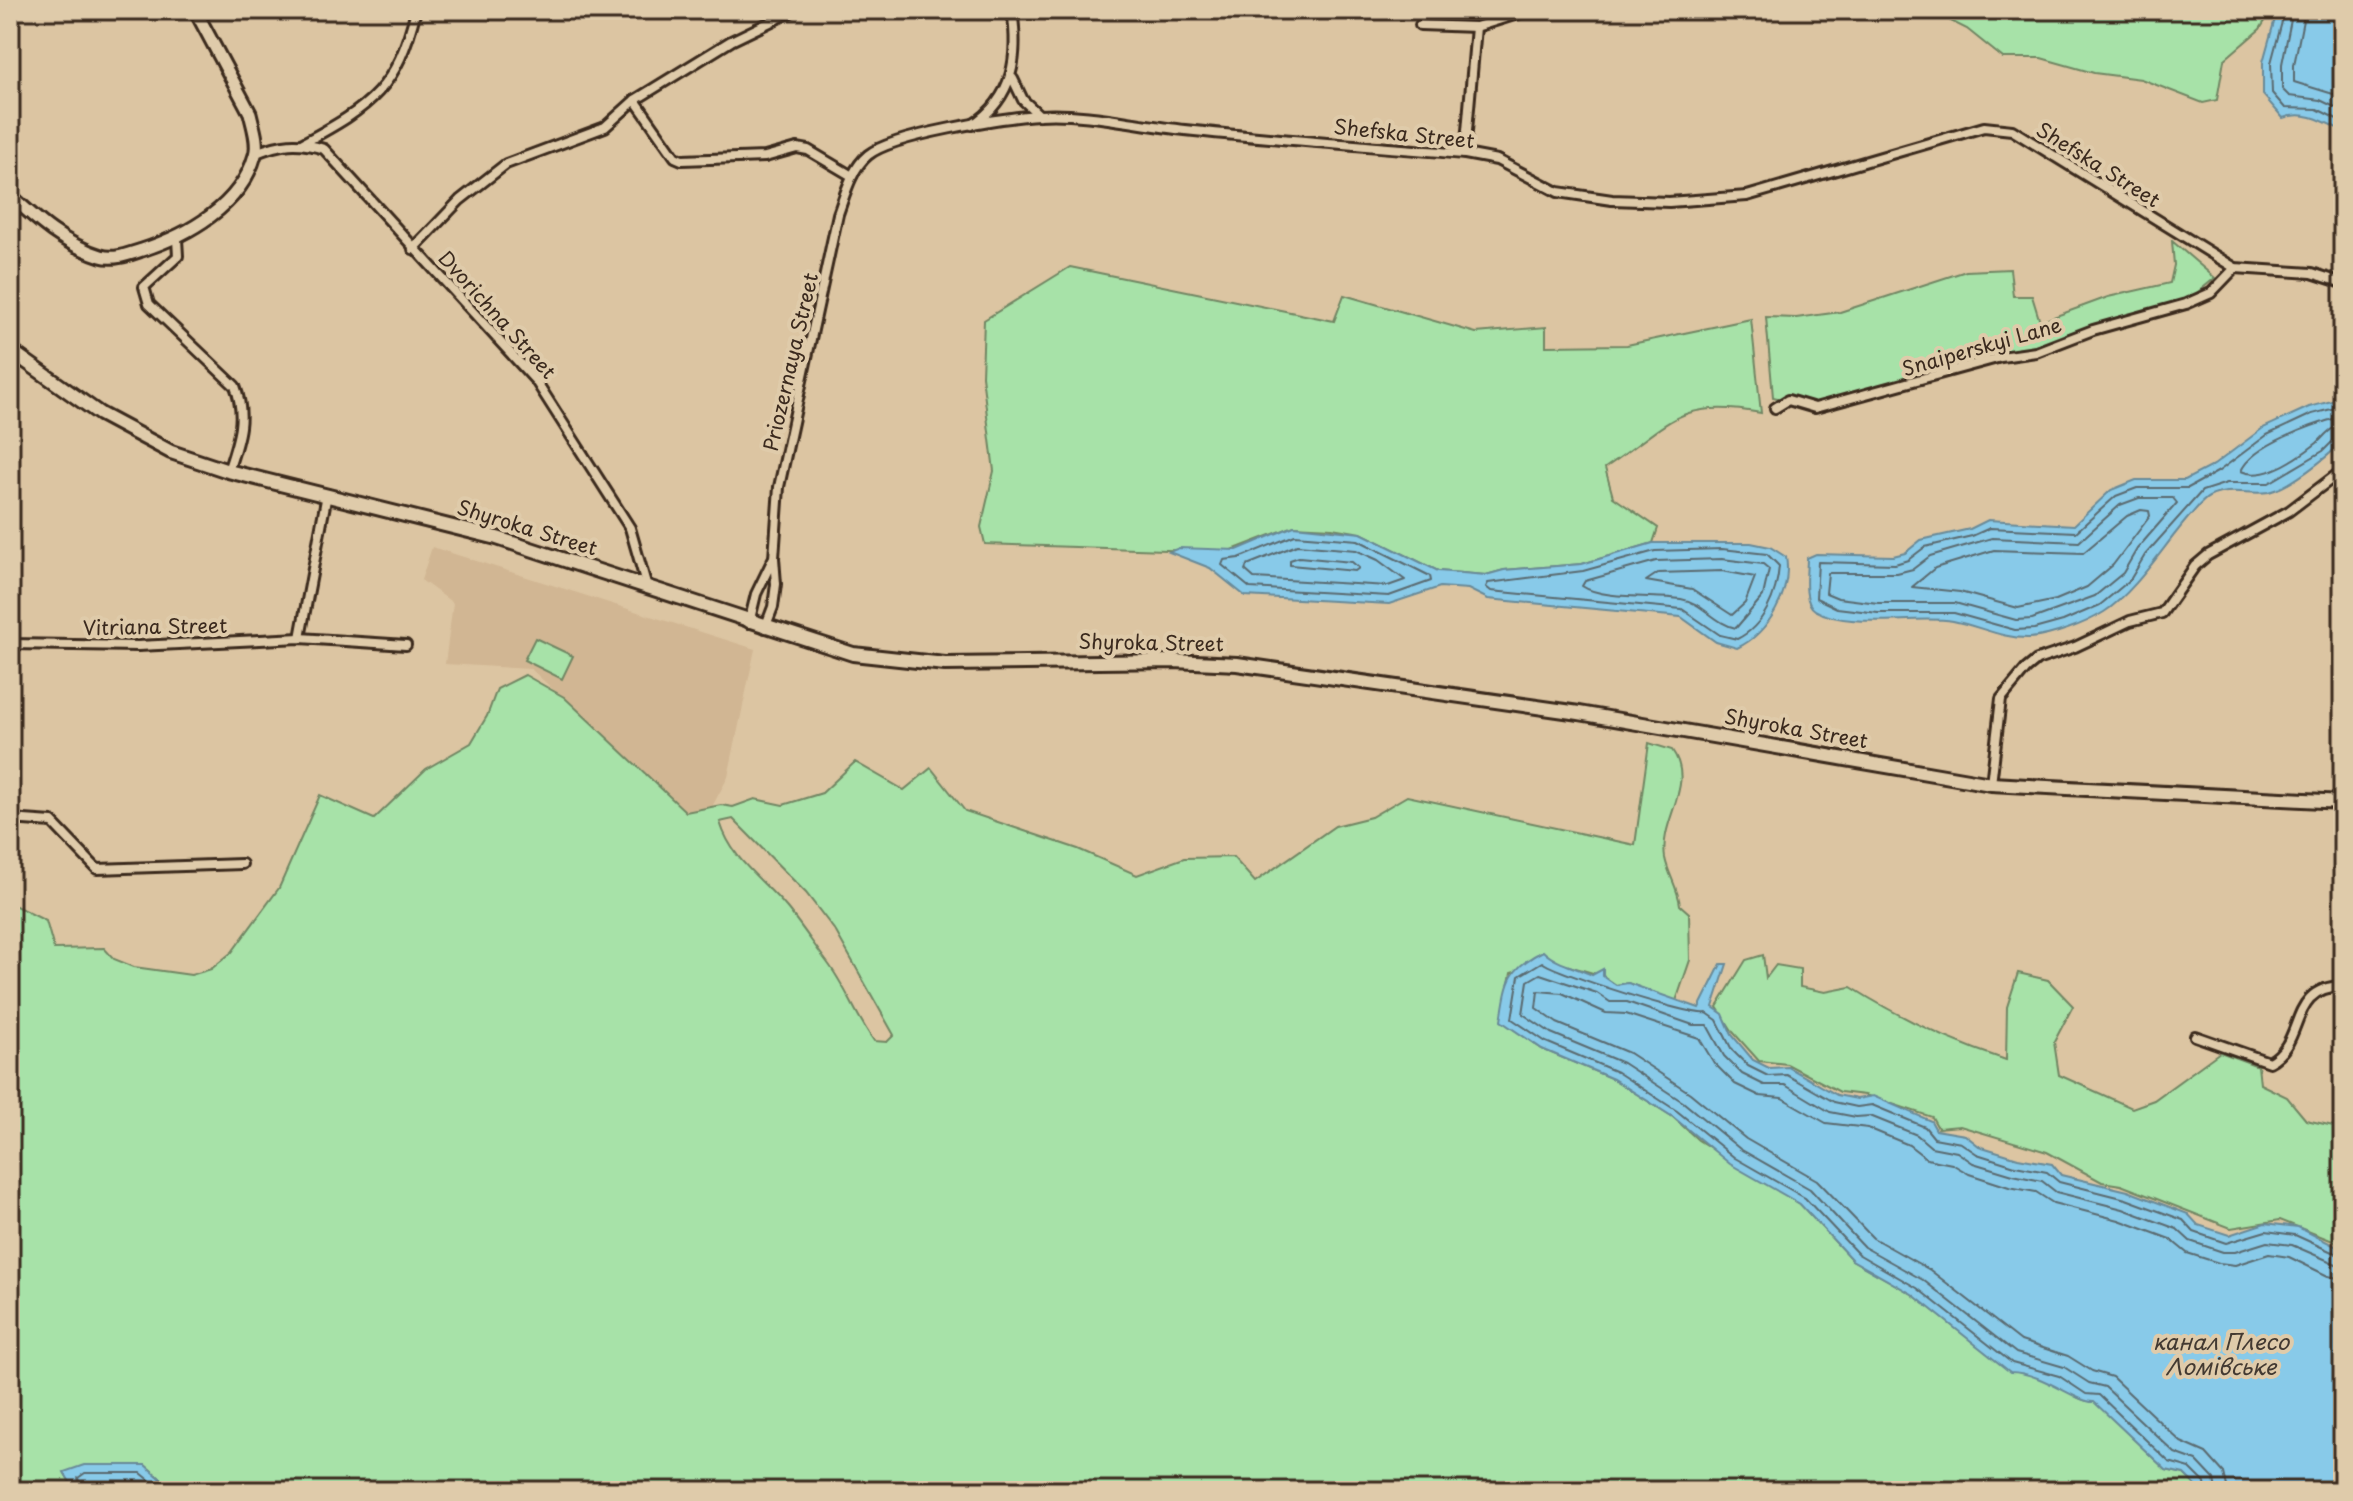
<svg xmlns="http://www.w3.org/2000/svg" width="2353" height="1501" viewBox="0 0 2353 1501" font-family="'Playpen Sans',sans-serif">
  <style>
    .built { fill: #d1b693 }
    .green { fill: #a7e2a8; stroke: #718663; stroke-width: 2; fill-rule: evenodd }
    .water { fill: #88cae9; stroke: #698a98; stroke-width: 2 }
    .lines { fill: none; stroke-linecap: round; stroke-linejoin: round }
    .shore { stroke: #5a6a6f; stroke-width: 2 }
    .minor-casing { stroke: #3b2a1e; stroke-width: 14 }
    .tertiary-casing { stroke: #3b2a1e; stroke-width: 17 }
    .secondary-casing { stroke: #3b2a1e; stroke-width: 18 }
    .minor { stroke: #dfcbaa; stroke-width: 8 }
    .tertiary { stroke: #dfcbaa; stroke-width: 11 }
    .secondary { stroke: #dfcbaa; stroke-width: 12 }
    .labels { text-anchor: middle; stroke-width: 8; stroke-linejoin: round; paint-order: stroke }
    .street-label { font-size: 20px; fill: #3b2a1e; stroke: #dfcbaa }
    .water-label { font-size: 22px; font-style: italic; fill: #433a32; stroke: #dfcbaa }
  </style>
  <rect width="100%" height="100%" fill="#dcc5a2"/>
  <filter id="ink" filterUnits="userSpaceOnUse"><feTurbulence type="fractalNoise" baseFrequency=".0125" numOctaves="2"/><feDisplacementMap in="SourceGraphic" scale="16" xChannelSelector="R" yChannelSelector="G"/><feConvolveMatrix kernelMatrix="1 2 1 2 8 2 1 2 1" color-interpolation-filters="sRGB"/></filter>
  <g filter="url(#ink)">
    <path class="built" d="M 432,547 L 755,649 L 728,777 L 701,827 L 531,669 L 445,664 L 453,603 L 421,580 Z"/>
    <g class="green">
      <path d="M 1929,10 L 2272,10 L 2260,29 L 2224,60 L 2217,100 L 2203,103 L 2141,79 L 2094,73 L 2041,58 L 2003,58 L 1967,29 Z"/>
      <path d="M 2172,241 L 2215,278 L 2193,296 L 2140,315 L 1909,383 L 1813,406 L 1773,397 L 1766,317 L 1796,318 L 1840,312 L 1966,271 L 2010,269 L 2013,296 L 2032,296 L 2040,322 L 2108,297 L 2170,283 L 2174,265 Z"/>
      <path d="M 1070,267 L 1334,321 L 1344,295 L 1476,333 L 1546,327 L 1546,346 L 1627,345 L 1751,319 L 1761,413 C 1678,397 1669,425 1605,468 L 1613,497 L 1658,528 L 1653,543 L 1582,564 L 1504,570 L 1486,575 L 1438,571 L 1361,533 L 1332,528 L 1294,526 L 1227,552 L 985,544 L 981,527 L 994,471 L 982,376 L 984,320 Z"/>
      <path d="M 535,638 L 573,656 L 562,679 L 524,660 Z"/>
      <path d="M 525,675 L 564,697 L 686,812 L 721,805 L 733,807 L 755,799 L 783,805 L 822,793 L 855,762 L 904,790 L 931,768 L 965,811 L 1078,849 L 1137,875 L 1184,858 L 1233,857 L 1255,882 L 1335,826 L 1371,817 L 1407,796 L 1635,845 L 1649,743 L 1672,750 C 1697,785 1659,819 1665,858 C 1668,874 1678,888 1680,905 L 1689,913 L 1690,960 L 1676,1001 L 1628,983 L 1616,985 L 1603,976 L 1552,961 L 1511,973 L 1502,1021 L 1542,1049 L 1613,1079 L 1673,1117 L 1698,1140 L 1800,1204 L 1852,1260 L 1912,1294 L 2010,1371 C 2026,1372 2040,1377 2054,1383 C 2068,1389 2078,1403 2094,1401 L 2166,1470 L 2184,1474 L 2199,1489 L 2213,1491 L 175,1491 L 145,1465 L 65,1473 L 75,1491 L 10,1491 L 10,903 L 46,921 L 54,949 L 104,948 L 114,959 L 134,967 L 191,975 L 211,969 L 232,952 L 279,888 L 320,795 L 374,819 L 426,769 L 471,743 L 487,716 L 497,689 ZM 733,819 L 806,893 L 836,932 L 894,1035 L 887,1042 L 874,1041 C 856,1016 846,987 827,962 C 814,945 801,925 787,908 C 762,878 732,861 720,822 Z"/>
      <path d="M 1763,955 L 1766,978 L 1776,965 L 1800,969 L 1800,987 L 1825,992 L 1851,987 C 1900,1018 1951,1042 2006,1060 L 2007,1007 L 2018,973 L 2048,980 L 2073,1006 L 2054,1042 L 2059,1075 L 2132,1108 L 2154,1100 L 2220,1052 L 2258,1066 L 2260,1084 L 2287,1097 L 2306,1120 L 2343,1128 L 2343,1245 L 2280,1220 L 2231,1228 L 2121,1185 L 2102,1182 L 2047,1152 L 1960,1126 L 1938,1128 L 1932,1117 L 1865,1095 L 1840,1092 L 1787,1064 L 1759,1061 L 1733,1032 L 1717,1007 L 1746,960 Z"/>
    </g>
    <g class="water">
      <path d="M 2264,10 L 2343,10 L 2343,131 C 2323,121 2305,110 2283,118 L 2263,95 L 2263,62 L 2276,15 Z"/>
      <path d="M 2343,398 L 2343,441 C 2329,456 2289,488 2269,492 C 2249,495 2228,487 2209,497 C 2201,501 2194,512 2188,518 C 2163,547 2135,592 2104,612 C 2085,624 2052,636 2030,638 C 2003,639 1979,626 1953,621 C 1916,615 1847,630 1815,610 C 1802,602 1807,572 1807,558 L 1816,554 L 1893,556 L 1905,553 L 1921,540 L 1970,529 L 1988,520 L 2074,525 L 2111,490 L 2136,480 L 2185,480 L 2214,465 L 2263,428 L 2309,407 Z"/>
      <path d="M 1294,526 L 1361,533 L 1438,571 L 1486,575 L 1504,570 L 1582,564 L 1653,543 L 1751,543 L 1770,547 L 1786,557 C 1792,591 1769,633 1737,648 L 1716,642 L 1681,617 L 1488,599 L 1468,589 L 1440,587 L 1389,604 L 1245,596 L 1210,568 L 1169,552 L 1179,548 L 1237,550 Z"/>
      <path d="M 1543,951 C 1556,964 1576,967 1592,975 L 1603,969 L 1603,976 L 1616,985 L 1628,983 L 1699,1008 L 1721,964 L 1727,964 L 1713,1007 L 1723,1014 L 1732,1035 L 1753,1060 L 1769,1068 L 1788,1067 L 1837,1095 L 1857,1099 L 1873,1096 L 1931,1121 L 1936,1130 L 1965,1135 L 1979,1146 L 2018,1158 L 2052,1164 L 2061,1175 L 2128,1191 L 2188,1214 L 2198,1225 L 2229,1235 L 2265,1223 L 2298,1227 L 2343,1250 L 2343,1491 L 2199,1489 L 2184,1474 L 2166,1470 L 2094,1402 C 2077,1403 2042,1372 2010,1372 L 1912,1294 L 1852,1260 L 1800,1204 L 1730,1164 L 1673,1117 L 1613,1079 L 1542,1049 L 1501,1021 C 1507,983 1507,969 1543,951 Z"/>
      <path d="M 84,1465 L 145,1465 L 175,1491 L 75,1491 L 64,1472 Z"/>
    </g>
    <g class="lines">
      <g class="shore">
        <path d="M 2281,10 L 2283,18 L 2271,63 L 2272,93 L 2285,108 L 2317,109 L 2343,122"/>
        <path d="M 2293,10 L 2282,64 L 2282,89 L 2289,96 L 2320,100 L 2343,111"/>
        <path d="M 2305,10 L 2294,65 L 2294,82 L 2343,97"/>
        <path d="M 2343,406 L 2312,414 L 2267,435 L 2219,471 L 2188,488 L 2137,488 L 2116,496 L 2076,532 L 1990,528 L 1972,536 L 1925,547 L 1908,560 L 1895,564 L 1818,562 L 1816,598 L 1837,608 L 1878,613 L 1954,613 L 2015,630 L 2034,629 L 2063,621 L 2100,605 L 2130,580 L 2145,555 L 2202,491 L 2227,483 L 2269,483 L 2323,451 L 2336,438 L 2343,436"/>
        <path d="M 2343,416 C 2315,424 2253,444 2241,471 C 2264,482 2298,458 2317,443 C 2326,435 2329,427 2343,426"/>
        <path d="M 2139,498 L 2173,498 L 2177,503 L 2137,549 L 2123,573 L 2095,596 L 2032,619 L 2016,620 L 1955,603 L 1878,603 L 1838,598 L 1826,593 L 1828,573 L 1897,573 L 1913,569 L 1930,556 L 1992,538 L 2079,542 L 2120,505 Z"/>
        <path d="M 2141,510 L 2149,511 L 2150,516 L 2113,565 L 2087,587 L 2056,600 L 2018,608 L 1960,592 L 1912,587 L 1935,568 L 1994,550 L 2083,553 L 2127,516 Z"/>
        <path d="M 1295,535 L 1358,540 L 1430,576 L 1431,581 L 1389,596 L 1250,588 L 1222,565 L 1224,560 L 1239,558 Z"/>
        <path d="M 1297,545 L 1356,550 L 1378,560 L 1405,580 L 1388,586 L 1254,578 L 1245,570 L 1247,565 Z"/>
        <path d="M 1722,549 L 1767,554 L 1779,566 C 1777,594 1764,626 1737,639 L 1720,635 L 1682,609 L 1491,591 L 1486,587 L 1488,583 L 1583,571 L 1655,551 Z"/>
        <path d="M 1299,557 L 1352,562 L 1359,568 L 1355,571 L 1290,565 L 1290,560 Z"/>
        <path d="M 1722,559 L 1763,564 L 1769,569 L 1763,596 L 1736,628 C 1715,624 1702,602 1681,599 C 1655,595 1602,600 1582,586 L 1585,581 L 1656,561 Z"/>
        <path d="M 1722,571 L 1755,577 L 1745,603 L 1732,615 L 1692,589 L 1646,581 L 1658,573 Z"/>
        <path d="M 82,1491 L 78,1478 L 85,1473 L 141,1473 L 163,1491"/>
        <path d="M 2206,1491 L 2205,1483 L 2190,1468 L 2169,1462 L 2099,1395 L 2086,1394 L 2059,1376 L 2012,1363 L 1917,1288 L 1858,1254 L 1805,1198 L 1735,1158 L 1677,1111 L 1617,1072 L 1546,1042 L 1512,1019 L 1519,976 L 1542,962 C 1555,973 1693,1017 1707,1013 L 1717,1020 L 1732,1050 L 1748,1066 L 1768,1076 L 1787,1075 L 1834,1102 L 1857,1107 L 1872,1105 L 1925,1127 L 1934,1138 L 1961,1143 L 1977,1154 L 2015,1166 L 2047,1172 L 2059,1182 L 2126,1199 L 2183,1220 L 2194,1232 L 2226,1243 L 2266,1231 L 2295,1235 L 2343,1257"/>
        <path d="M 2216,1491 L 2214,1479 L 2197,1461 L 2175,1453 L 2105,1387 L 2089,1383 L 2064,1367 L 2016,1353 L 1923,1280 L 1864,1247 L 1810,1189 L 1740,1149 L 1683,1102 L 1623,1063 L 1551,1033 L 1523,1014 L 1528,981 L 1540,974 L 1597,993 L 1610,1002 L 1627,1002 L 1693,1025 L 1707,1025 L 1724,1056 L 1742,1074 L 1764,1085 L 1785,1085 L 1830,1112 L 1856,1117 L 1870,1116 L 1917,1135 L 1931,1147 L 1957,1152 L 1973,1163 L 2013,1175 L 2042,1181 L 2056,1192 L 2123,1209 L 2177,1229 L 2190,1241 L 2223,1252 L 2235,1252 L 2267,1242 L 2292,1245 L 2343,1267"/>
        <path d="M 2228,1491 L 2224,1473 L 2206,1453 L 2181,1442 L 2112,1377 L 2092,1371 L 2068,1356 L 2021,1341 L 1930,1270 L 1873,1238 L 1817,1180 L 1746,1139 L 1690,1093 L 1629,1053 L 1557,1023 L 1536,1008 L 1538,991 L 1562,993 L 1606,1013 L 1626,1014 L 1699,1038 L 1714,1063 L 1735,1084 L 1760,1096 L 1782,1098 L 1826,1123 L 1868,1128 L 1909,1145 L 1927,1159 L 1952,1164 L 1969,1174 L 2009,1187 L 2036,1192 L 2053,1203 L 2119,1220 L 2170,1239 L 2187,1253 L 2219,1263 L 2235,1265 L 2269,1254 L 2289,1257 L 2328,1276 L 2343,1279"/>
      </g>
      <defs>
        <g id="minor">
          <path d="M 1420,25 L 1476,27 L 1530,10"/>
          <path d="M 1013,79 L 1023,100 L 1039,115"/>
          <path d="M 635,100 L 675,157 L 682,160 L 765,157 L 797,148 L 808,150 L 852,176"/>
          <path d="M 972,125 C 1014,98 1019,56 1012,10"/>
          <path d="M 303,143 C 372,106 397,88 416,10"/>
          <path d="M 256,153 C 281,143 297,141 324,149 L 536,381 L 630,528 L 647,587"/>
          <path d="M 1465,154 L 1476,27"/>
          <path d="M 177,239 L 178,256 L 144,287 L 149,304 L 235,386 C 247,417 238,441 228,471"/>
          <path d="M 413,249 L 460,200 L 506,164 L 605,127 L 635,100 L 731,41 L 795,10"/>
          <path d="M 1775,408 L 1788,400 L 1815,408 L 2001,357 L 2036,352 L 2093,330 L 2186,304 L 2211,293 L 2235,268"/>
          <path d="M 749,623 L 756,594 L 773,559"/>
          <path d="M 765,628 L 773,607 L 776,584 L 774,558 L 779,487 L 838,214 C 845,195 851,169 868,155 C 892,135 1006,117 1039,115 C 1087,112 1137,125 1185,130 C 1278,140 1371,146 1465,154 L 1497,160 L 1558,192 L 1612,200 L 1669,202 L 1747,196 L 1984,127 L 2012,130 L 2235,268 L 2312,273 L 2343,283"/>
          <path d="M 300,638 L 327,494"/>
          <path d="M 10,644 L 138,646 L 300,638 L 406,645"/>
          <path d="M 1991,784 L 2001,699 L 2026,669 L 2037,660 L 2075,647 L 2130,621 L 2162,613 L 2195,566 L 2208,555 L 2289,511 L 2343,470"/>
          <path d="M 10,819 L 52,822 L 97,869 L 242,864"/>
          <path d="M 2195,1036 L 2269,1062 C 2307,1042 2286,987 2343,986"/>
        </g>
        <path id="tertiary" d="M 10,195 C 37,220 65,245 101,256 C 114,260 130,254 142,250 C 188,235 241,206 255,155 C 259,143 253,126 250,113 L 195,10"/>
        <path id="secondary" d="M 10,350 L 100,414 L 171,452 L 228,471 L 497,538 L 853,654 L 945,664 L 1174,661 L 1237,664 L 1579,713 L 1991,784 L 2343,802"/>
      </defs>
      <use href="#minor" class="minor-casing"/>
      <use href="#tertiary" class="tertiary-casing"/>
      <use href="#secondary" class="secondary-casing"/>
      <use href="#minor" class="minor"/>
      <use href="#tertiary" class="tertiary"/>
      <use href="#secondary" class="secondary"/>
    </g>
  </g>
  <g class="labels">
    <g class="street-label">
      <text transform="translate(1404 134) rotate(6)" y="7">Shefska Street</text>
      <text transform="translate(2098 165) rotate(32)" y="7">Shefska Street</text>
      <text transform="translate(497 315) rotate(48)" y="7">Dvorichna Street</text>
      <text transform="translate(1982 347) rotate(-16)" y="7">Snaiperskyi Lane</text>
      <text transform="translate(791 362) rotate(-77)" y="7">Priozernaya Street</text>
      <text transform="translate(527 528) rotate(17)" y="7">Shyroka Street</text>
      <text transform="translate(155 627) rotate(-1)" y="7">Vitriana Street</text>
      <text transform="translate(1151 643) rotate(1)" y="7">Shyroka Street</text>
      <text transform="translate(1796 729) rotate(10)" y="7">Shyroka Street</text>
    </g>
    <g class="water-label">
      <text x="2221" y="1350">канал Плесо<tspan x="2221" dy="25">Ломівське</tspan></text>
    </g>
  </g>
  <rect width="2353" height="1501" fill="none" stroke="#dfcbaa" stroke-width="40"/>
  <rect x="20" y="20" width="2313" height="1461" fill="none" stroke="#3b2a1e" stroke-width="3" filter="url(#ink)"/>
</svg>
